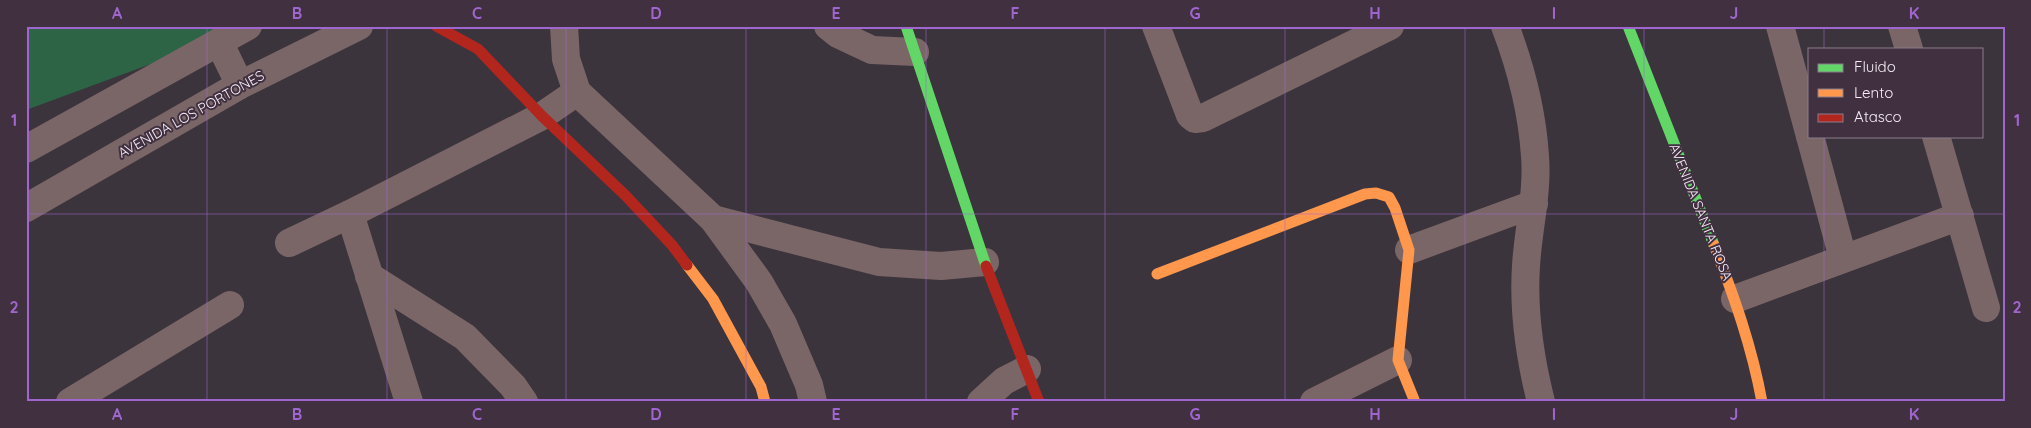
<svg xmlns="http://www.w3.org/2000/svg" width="2031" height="428" viewBox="0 0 2031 428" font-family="Quicksand,sans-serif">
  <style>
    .green { fill: #2d6446 }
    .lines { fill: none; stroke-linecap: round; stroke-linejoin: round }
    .street { stroke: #7b6667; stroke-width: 28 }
    .fast { stroke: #63d668; stroke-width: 11 }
    .slow { stroke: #ff974d; stroke-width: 11 }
    .jam { stroke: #b3261e; stroke-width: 11 }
    .grid { fill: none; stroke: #a066d0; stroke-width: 1; stroke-opacity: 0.55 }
    .labels { text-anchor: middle; stroke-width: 4; stroke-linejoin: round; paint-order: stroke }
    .street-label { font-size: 14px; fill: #f8edf8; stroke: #403040 }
    .neatline { fill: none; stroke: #a066d0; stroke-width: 2 }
    .grid-label { font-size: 16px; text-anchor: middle; font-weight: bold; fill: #a066d0 }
  </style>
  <rect width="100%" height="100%" fill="#3c343c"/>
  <path class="green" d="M 26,26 L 254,26 L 26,110 Z"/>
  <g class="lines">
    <g class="street">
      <path d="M 564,26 L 566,59 L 577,92 L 713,219 L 759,282 L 783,324 L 809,385 L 813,402"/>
      <path d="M 828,26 L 838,34 L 872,50 L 915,52"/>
      <path d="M 1156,26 L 1190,115 L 1195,119 L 1203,118 L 1390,26"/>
      <path d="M 1505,26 C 1521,68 1532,110 1535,156 C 1538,193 1528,229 1526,266 C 1523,311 1530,358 1541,402"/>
      <path d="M 1780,26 L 1810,136"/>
      <path d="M 1902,26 L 1909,49"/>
      <path d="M 219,42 L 240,85"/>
      <path d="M 1810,136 L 1843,258"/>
      <path d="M 1936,136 L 1986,308"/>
      <path d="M 26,149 L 248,26"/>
      <path d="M 26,208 L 240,85 L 359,26"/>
      <path d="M 350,214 L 409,402"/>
      <path d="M 713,219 L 879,262 L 941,266 L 985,262"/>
      <path d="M 289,243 L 350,214 L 542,116 L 577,92"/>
      <path d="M 1409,250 L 1534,204"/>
      <path d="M 369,276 L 465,337 L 513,386 L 524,402"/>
      <path d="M 1735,299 L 1960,216"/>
      <path d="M 70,402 L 230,305"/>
      <path d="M 981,402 L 1004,381 L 1027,369"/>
      <path d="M 1314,402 L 1398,360"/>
    </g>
    <g class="fast">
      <path d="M 906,26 L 986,266"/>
      <path d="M 1628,26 L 1714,245"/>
    </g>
    <g class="slow">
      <path d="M 1714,245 C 1734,296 1752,347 1762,402"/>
      <path d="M 687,265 L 713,299 L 761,387 L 765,402"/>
      <path d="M 1157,274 L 1365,194 L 1376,193 L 1389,197 L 1395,208 L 1409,250 L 1398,360 L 1415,402"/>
    </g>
    <g class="jam">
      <path d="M 436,26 L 478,49 L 542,116 L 626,196 L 672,245 L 687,265"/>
      <path d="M 986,266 L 1039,402"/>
    </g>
  </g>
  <path class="grid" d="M 207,26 L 207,402M 387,26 L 387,402M 566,26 L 566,402M 746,26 L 746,402M 926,26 L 926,402M 1105,26 L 1105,402M 1285,26 L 1285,402M 1465,26 L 1465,402M 1644,26 L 1644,402M 1824,26 L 1824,49M 1824,136 L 1824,402M 26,214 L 2005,214"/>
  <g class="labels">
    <g class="street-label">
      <text transform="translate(191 114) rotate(-29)" y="5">AVENIDA LOS PORTONES</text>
      <text transform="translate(1701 212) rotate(68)" y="5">AVENIDA SANTA ROSA</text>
    </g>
  </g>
  <rect width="2031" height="428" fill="none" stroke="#403040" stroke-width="55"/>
  <rect x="1808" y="48" width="175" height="90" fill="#403040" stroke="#8a7c8a"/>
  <rect x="1818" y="64" width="25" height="8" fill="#63d668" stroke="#8a7c8a"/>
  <text x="1854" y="72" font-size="15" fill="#f8edf8">Fluido</text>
  <rect x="1818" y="89" width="25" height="8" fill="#ff974d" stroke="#8a7c8a"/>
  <text x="1854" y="98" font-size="15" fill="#f8edf8">Lento</text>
  <rect x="1818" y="114" width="25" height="8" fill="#b3261e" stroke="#8a7c8a"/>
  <text x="1854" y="122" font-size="15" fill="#f8edf8">Atasco</text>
  <rect x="28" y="28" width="1976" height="372" class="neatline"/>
  <g class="grid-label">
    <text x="117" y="19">A</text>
    <text x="297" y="19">B</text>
    <text x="477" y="19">C</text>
    <text x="656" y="19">D</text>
    <text x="836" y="19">E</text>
    <text x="1015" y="19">F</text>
    <text x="1195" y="19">G</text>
    <text x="1375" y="19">H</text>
    <text x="1554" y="19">I</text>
    <text x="1734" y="19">J</text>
    <text x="1914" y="19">K</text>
    <text x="14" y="126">1</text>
    <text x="2017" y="126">1</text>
    <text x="14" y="313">2</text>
    <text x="2017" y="313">2</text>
    <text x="117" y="420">A</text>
    <text x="297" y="420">B</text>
    <text x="477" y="420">C</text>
    <text x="656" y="420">D</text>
    <text x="836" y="420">E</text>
    <text x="1015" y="420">F</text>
    <text x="1195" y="420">G</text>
    <text x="1375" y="420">H</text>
    <text x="1554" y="420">I</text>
    <text x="1734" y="420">J</text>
    <text x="1914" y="420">K</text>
  </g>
</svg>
